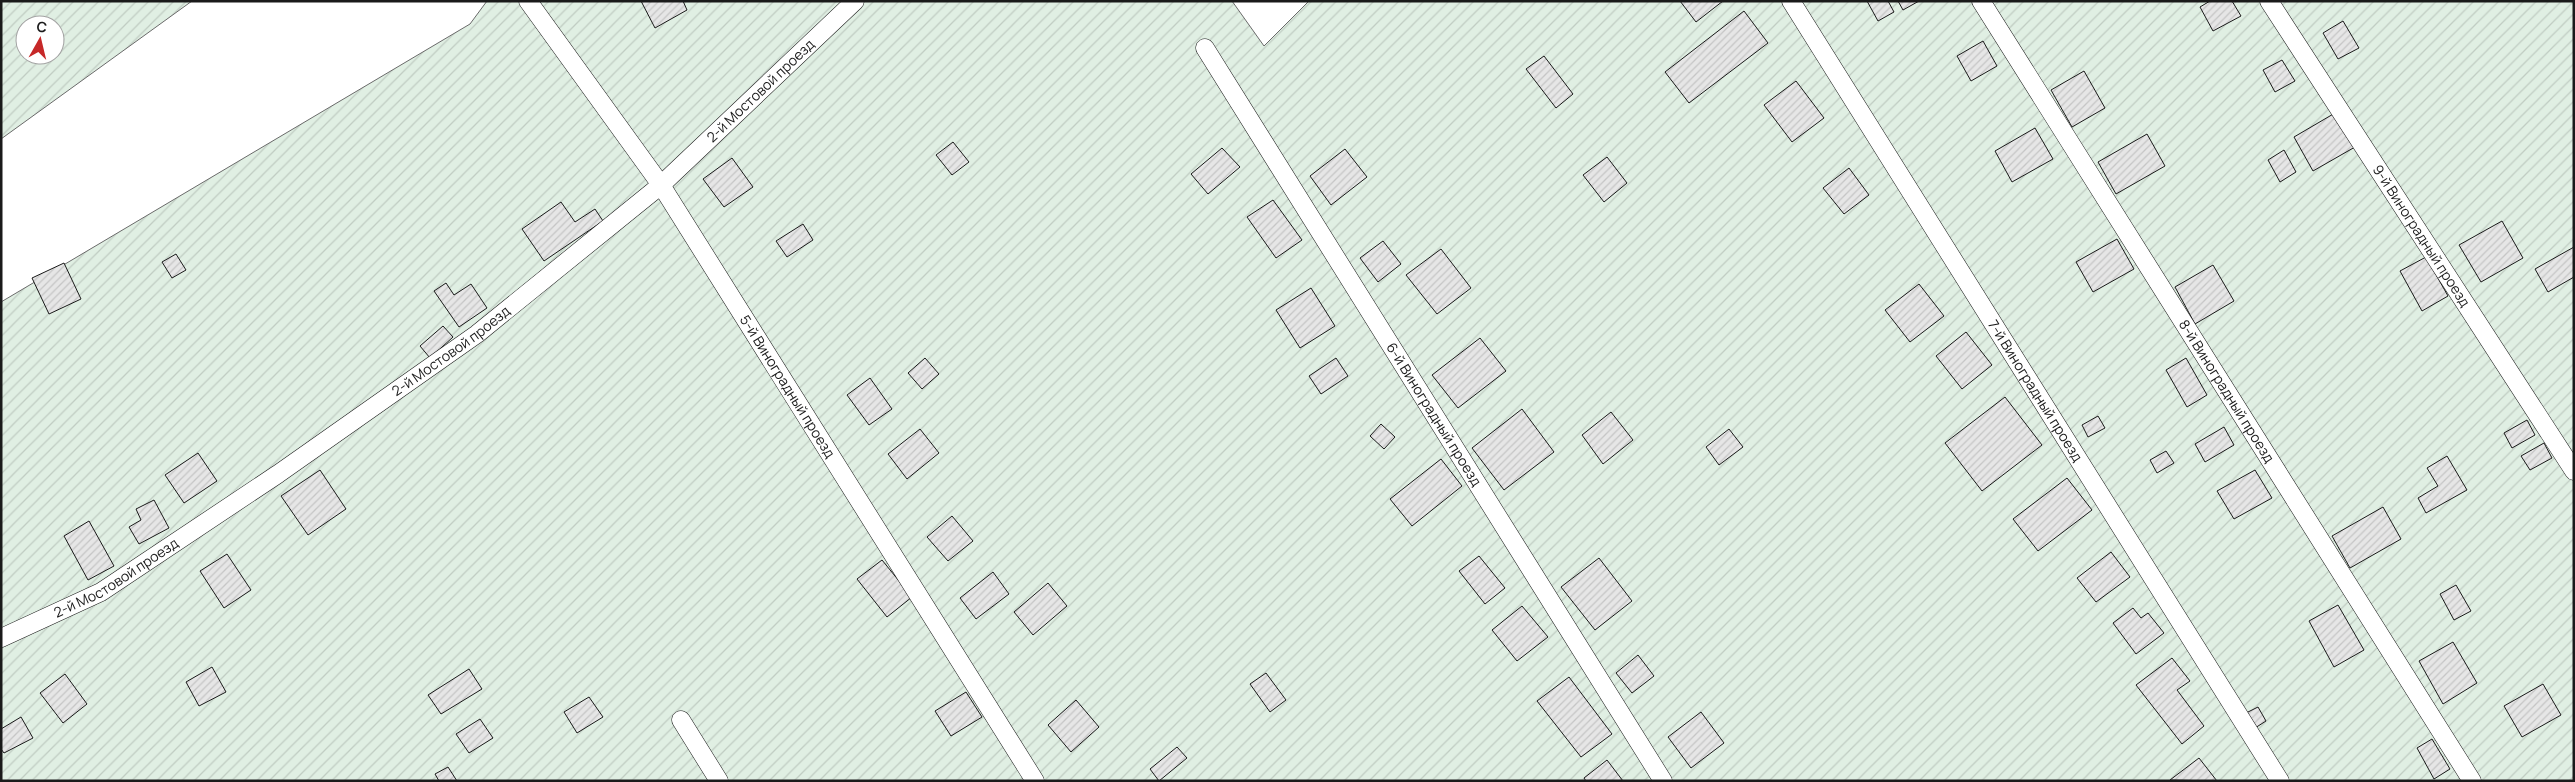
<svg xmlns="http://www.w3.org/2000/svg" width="2575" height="782" viewBox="0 0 2575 782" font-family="Manrope,sans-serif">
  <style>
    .garden { fill: url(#garden-furrows); stroke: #6a6a6a; fill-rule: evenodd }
    .building { fill: url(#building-hatch); stroke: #1a1a1a }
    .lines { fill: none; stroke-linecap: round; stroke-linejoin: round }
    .lane-casing { stroke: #1a1a1a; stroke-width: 19 }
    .lane { stroke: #fff; stroke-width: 18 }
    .labels { text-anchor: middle; stroke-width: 4; stroke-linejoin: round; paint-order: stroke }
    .street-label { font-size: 14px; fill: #1a1a1a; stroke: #fff }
  </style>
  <defs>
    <pattern id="garden-furrows" width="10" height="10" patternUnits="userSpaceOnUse" patternTransform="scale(1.25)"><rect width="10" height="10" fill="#e0efe3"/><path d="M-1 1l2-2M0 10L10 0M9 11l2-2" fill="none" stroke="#c0ccc2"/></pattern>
    <pattern id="building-hatch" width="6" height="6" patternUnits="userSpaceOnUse" patternTransform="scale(1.25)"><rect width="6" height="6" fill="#e6e6e6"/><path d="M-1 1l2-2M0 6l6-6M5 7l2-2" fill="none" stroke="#c5c5c5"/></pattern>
  </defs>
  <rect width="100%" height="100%" fill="#fff"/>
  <g class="garden">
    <path d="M 1,1 L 192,1 L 1,139 ZM 25,25 L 55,25 L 55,55 L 25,55 Z"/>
    <path d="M 487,1 L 1232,1 L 1264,46 L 1309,1 L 2574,1 L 2574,781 L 1,781 L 1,302 L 470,24 Z"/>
  </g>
  <g class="building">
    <path d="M 641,1 L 683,1 L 687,10 L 655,28 Z"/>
    <path d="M 1680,1 L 1723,1 L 1696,22 Z"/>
    <path d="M 1867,1 L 1888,1 L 1894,12 L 1878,21 Z"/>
    <path d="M 1898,1 L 1919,1 L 1903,10 Z"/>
    <path d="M 2210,1 L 2232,1 L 2241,16 L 2213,31 L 2200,7 Z"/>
    <path d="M 1744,11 L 1768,43 L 1689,103 L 1665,72 Z"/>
    <path d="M 2343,21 L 2359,48 L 2338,59 L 2323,33 Z"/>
    <path d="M 1983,41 L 1997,66 L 1971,81 L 1957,56 Z"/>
    <path d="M 1544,56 L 1573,94 L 1556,108 L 1526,69 Z"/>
    <path d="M 2282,60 L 2295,81 L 2275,92 L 2263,70 Z"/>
    <path d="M 2084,71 L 2105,108 L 2072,127 L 2051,90 Z"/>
    <path d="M 1796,81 L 1824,118 L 1792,142 L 1764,105 Z"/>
    <path d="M 2335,113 L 2355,147 L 2313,171 L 2294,137 Z"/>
    <path d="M 2035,128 L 2053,159 L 2012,182 L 1995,151 Z"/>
    <path d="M 2147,134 L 2165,166 L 2116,194 L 2098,162 Z"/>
    <path d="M 953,142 L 969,162 L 952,175 L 936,155 Z"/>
    <path d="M 1222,148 L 1240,167 L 1208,194 L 1191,174 Z"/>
    <path d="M 1345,149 L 1367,177 L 1331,205 L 1310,176 Z"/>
    <path d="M 2284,150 L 2296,172 L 2280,182 L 2268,160 Z"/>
    <path d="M 1607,157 L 1627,183 L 1604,202 L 1583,175 Z"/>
    <path d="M 732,158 L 753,187 L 724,207 L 703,179 Z"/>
    <path d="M 1849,168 L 1869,195 L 1844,214 L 1823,188 Z"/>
    <path d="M 1273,200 L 1302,240 L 1276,258 L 1247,217 Z"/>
    <path d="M 561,202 L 575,222 L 595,209 L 603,221 L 544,261 L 522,229 Z"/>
    <path d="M 2502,221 L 2523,258 L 2481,282 L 2459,245 Z"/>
    <path d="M 803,224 L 813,240 L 787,257 L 776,241 Z"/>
    <path d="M 2117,239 L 2134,269 L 2093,292 L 2076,262 Z"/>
    <path d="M 1383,241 L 1401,264 L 1378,282 L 1360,258 Z"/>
    <path d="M 2574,247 L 2574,277 L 2548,292 L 2535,269 Z"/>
    <path d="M 1441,249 L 1471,288 L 1437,314 L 1406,275 Z"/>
    <path d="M 176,254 L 186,270 L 172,278 L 162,262 Z"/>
    <path d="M 2426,257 L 2448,296 L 2422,311 L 2400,271 Z"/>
    <path d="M 64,263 L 81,299 L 49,314 L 32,278 Z"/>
    <path d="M 2213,265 L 2234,301 L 2195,324 L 2175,287 Z"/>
    <path d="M 446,283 L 454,295 L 471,284 L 487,308 L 459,327 L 434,291 Z"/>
    <path d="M 1919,284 L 1944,316 L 1910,342 L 1885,310 Z"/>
    <path d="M 1311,288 L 1335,326 L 1300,348 L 1276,310 Z"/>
    <path d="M 443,326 L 453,337 L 430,358 L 420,346 Z"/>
    <path d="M 1966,332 L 1992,365 L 1962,389 L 1936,356 Z"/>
    <path d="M 1480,338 L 1506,371 L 1458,408 L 1432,375 Z"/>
    <path d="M 925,358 L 939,374 L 922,389 L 908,373 Z"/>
    <path d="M 1336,358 L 1348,376 L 1321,394 L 1309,376 Z"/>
    <path d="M 2186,358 L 2207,395 L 2187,407 L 2166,370 Z"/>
    <path d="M 870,378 L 892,409 L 869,425 L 847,395 Z"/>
    <path d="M 2005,397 L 2042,445 L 1982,491 L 1945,443 Z"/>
    <path d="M 1522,409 L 1554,452 L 1504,490 L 1472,448 Z"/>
    <path d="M 1611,412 L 1633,440 L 1603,464 L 1582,435 Z"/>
    <path d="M 2098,416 L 2105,428 L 2088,437 L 2082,425 Z"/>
    <path d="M 2527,420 L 2535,435 L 2512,448 L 2504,433 Z"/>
    <path d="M 1381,424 L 1395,437 L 1384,449 L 1370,436 Z"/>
    <path d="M 2224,427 L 2234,445 L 2205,462 L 2195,444 Z"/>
    <path d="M 920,429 L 939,453 L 907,479 L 888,454 Z"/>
    <path d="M 1729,429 L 1743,447 L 1719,465 L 1706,447 Z"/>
    <path d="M 2544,443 L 2552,458 L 2530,470 L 2521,456 Z"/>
    <path d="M 2166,451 L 2174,463 L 2157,473 L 2150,460 Z"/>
    <path d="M 198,453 L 217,481 L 184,503 L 165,475 Z"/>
    <path d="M 2447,456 L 2467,490 L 2426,513 L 2418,498 L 2438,486 L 2427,468 Z"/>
    <path d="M 1441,459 L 1462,486 L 1412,526 L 1390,499 Z"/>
    <path d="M 320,470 L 346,509 L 308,535 L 281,496 Z"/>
    <path d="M 2255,470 L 2272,498 L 2234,519 L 2217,491 Z"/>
    <path d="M 2067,478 L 2092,510 L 2038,551 L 2013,519 Z"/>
    <path d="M 154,500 L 169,528 L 139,544 L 129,527 L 141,520 L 136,509 Z"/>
    <path d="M 2383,507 L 2401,539 L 2350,568 L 2332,536 Z"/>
    <path d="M 952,516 L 973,541 L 948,561 L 927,537 Z"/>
    <path d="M 89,521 L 114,566 L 88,580 L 64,536 Z"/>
    <path d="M 2111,552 L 2130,577 L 2096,602 L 2077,578 Z"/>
    <path d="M 227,554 L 251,590 L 224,608 L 200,571 Z"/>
    <path d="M 1479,556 L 1505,588 L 1485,604 L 1459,571 Z"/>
    <path d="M 1599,558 L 1632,601 L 1595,630 L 1561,587 Z"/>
    <path d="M 882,560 L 912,597 L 887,617 L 857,579 Z"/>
    <path d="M 993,572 L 1009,594 L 976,619 L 960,598 Z"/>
    <path d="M 1048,583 L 1067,606 L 1033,635 L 1014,612 Z"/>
    <path d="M 2456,585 L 2471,611 L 2454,620 L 2440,594 Z"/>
    <path d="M 2338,605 L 2364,650 L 2334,667 L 2309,621 Z"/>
    <path d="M 1522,606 L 1548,637 L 1517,661 L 1492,630 Z"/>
    <path d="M 2133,608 L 2141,618 L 2148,613 L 2164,633 L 2136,654 L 2113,623 Z"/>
    <path d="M 2453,642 L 2477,683 L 2443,704 L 2419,661 Z"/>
    <path d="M 1638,655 L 1654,676 L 1632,693 L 1616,673 Z"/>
    <path d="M 2172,658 L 2190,681 L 2177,690 L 2204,726 L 2182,744 L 2136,685 Z"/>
    <path d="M 212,667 L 226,692 L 199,706 L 186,682 Z"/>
    <path d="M 469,669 L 482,689 L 441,714 L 428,695 Z"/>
    <path d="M 1266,673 L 1286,700 L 1270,712 L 1250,684 Z"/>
    <path d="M 65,674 L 87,704 L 63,723 L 40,693 Z"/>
    <path d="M 1569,677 L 1612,734 L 1581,757 L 1537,701 Z"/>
    <path d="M 2543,684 L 2561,715 L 2522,737 L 2504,706 Z"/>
    <path d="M 966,692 L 982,717 L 951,736 L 935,711 Z"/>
    <path d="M 589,697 L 603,717 L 577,733 L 564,712 Z"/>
    <path d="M 1076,700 L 1099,727 L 1071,752 L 1048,725 Z"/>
    <path d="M 2258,707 L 2266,721 L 2255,728 L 2246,713 Z"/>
    <path d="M 1701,712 L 1724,743 L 1691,768 L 1668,737 Z"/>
    <path d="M 21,717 L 33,738 L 4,753 L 1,749 L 1,729 Z"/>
    <path d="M 480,719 L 493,738 L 469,753 L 456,734 Z"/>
    <path d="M 2432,739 L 2450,769 L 2434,779 L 2417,748 Z"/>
    <path d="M 1177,747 L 1187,758 L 1159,781 L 1150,769 Z"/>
    <path d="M 2199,758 L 2217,781 L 2170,780 Z"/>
    <path d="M 1607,760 L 1623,781 L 1586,781 L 1584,778 Z"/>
    <path d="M 448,767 L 457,781 L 439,781 L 435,774 Z"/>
  </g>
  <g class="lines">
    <defs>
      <g id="lane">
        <path id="s1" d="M 528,1 L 661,185 L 1035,781"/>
        <path id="s2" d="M 1791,1 L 2280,781"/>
        <path id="s3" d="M 1981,1 L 2472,781"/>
        <path id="s4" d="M 2269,1 L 2574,471"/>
        <path id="s5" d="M 1205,48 L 1663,781"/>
        <path id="s6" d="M 1,638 L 101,592 L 278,474 L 477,334 L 661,185 L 855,1"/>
        <path d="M 681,720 L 719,781"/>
      </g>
    </defs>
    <use href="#lane" class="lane-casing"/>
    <use href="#lane" class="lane"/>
  </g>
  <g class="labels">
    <g class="street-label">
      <text dy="5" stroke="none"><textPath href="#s6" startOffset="940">2-й Мостовой проезд</textPath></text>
      <text dy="5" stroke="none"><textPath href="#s4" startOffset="280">9-й Виноградный проезд</textPath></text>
      <text dy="5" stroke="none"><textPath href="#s6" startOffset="535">2-й Мостовой проезд</textPath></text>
      <text dy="5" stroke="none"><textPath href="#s1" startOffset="465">5-й Виноградный проезд</textPath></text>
      <text dy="5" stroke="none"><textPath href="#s2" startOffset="460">7-й Виноградный проезд</textPath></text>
      <text dy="5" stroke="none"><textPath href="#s3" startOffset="461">8-й Виноградный проезд</textPath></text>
      <text dy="5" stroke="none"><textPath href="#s5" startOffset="432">6-й Виноградный проезд</textPath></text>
      <text dy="5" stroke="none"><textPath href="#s6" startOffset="130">2-й Мостовой проезд</textPath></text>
    </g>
  </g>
  <rect width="2575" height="782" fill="none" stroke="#1a1a1a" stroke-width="5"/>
  <g transform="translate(40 40) rotate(8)"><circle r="24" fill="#ffffff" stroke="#a3a3a3"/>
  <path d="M0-4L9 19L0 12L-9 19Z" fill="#c62828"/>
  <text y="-8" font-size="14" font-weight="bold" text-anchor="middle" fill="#1a1a1a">С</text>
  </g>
</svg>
